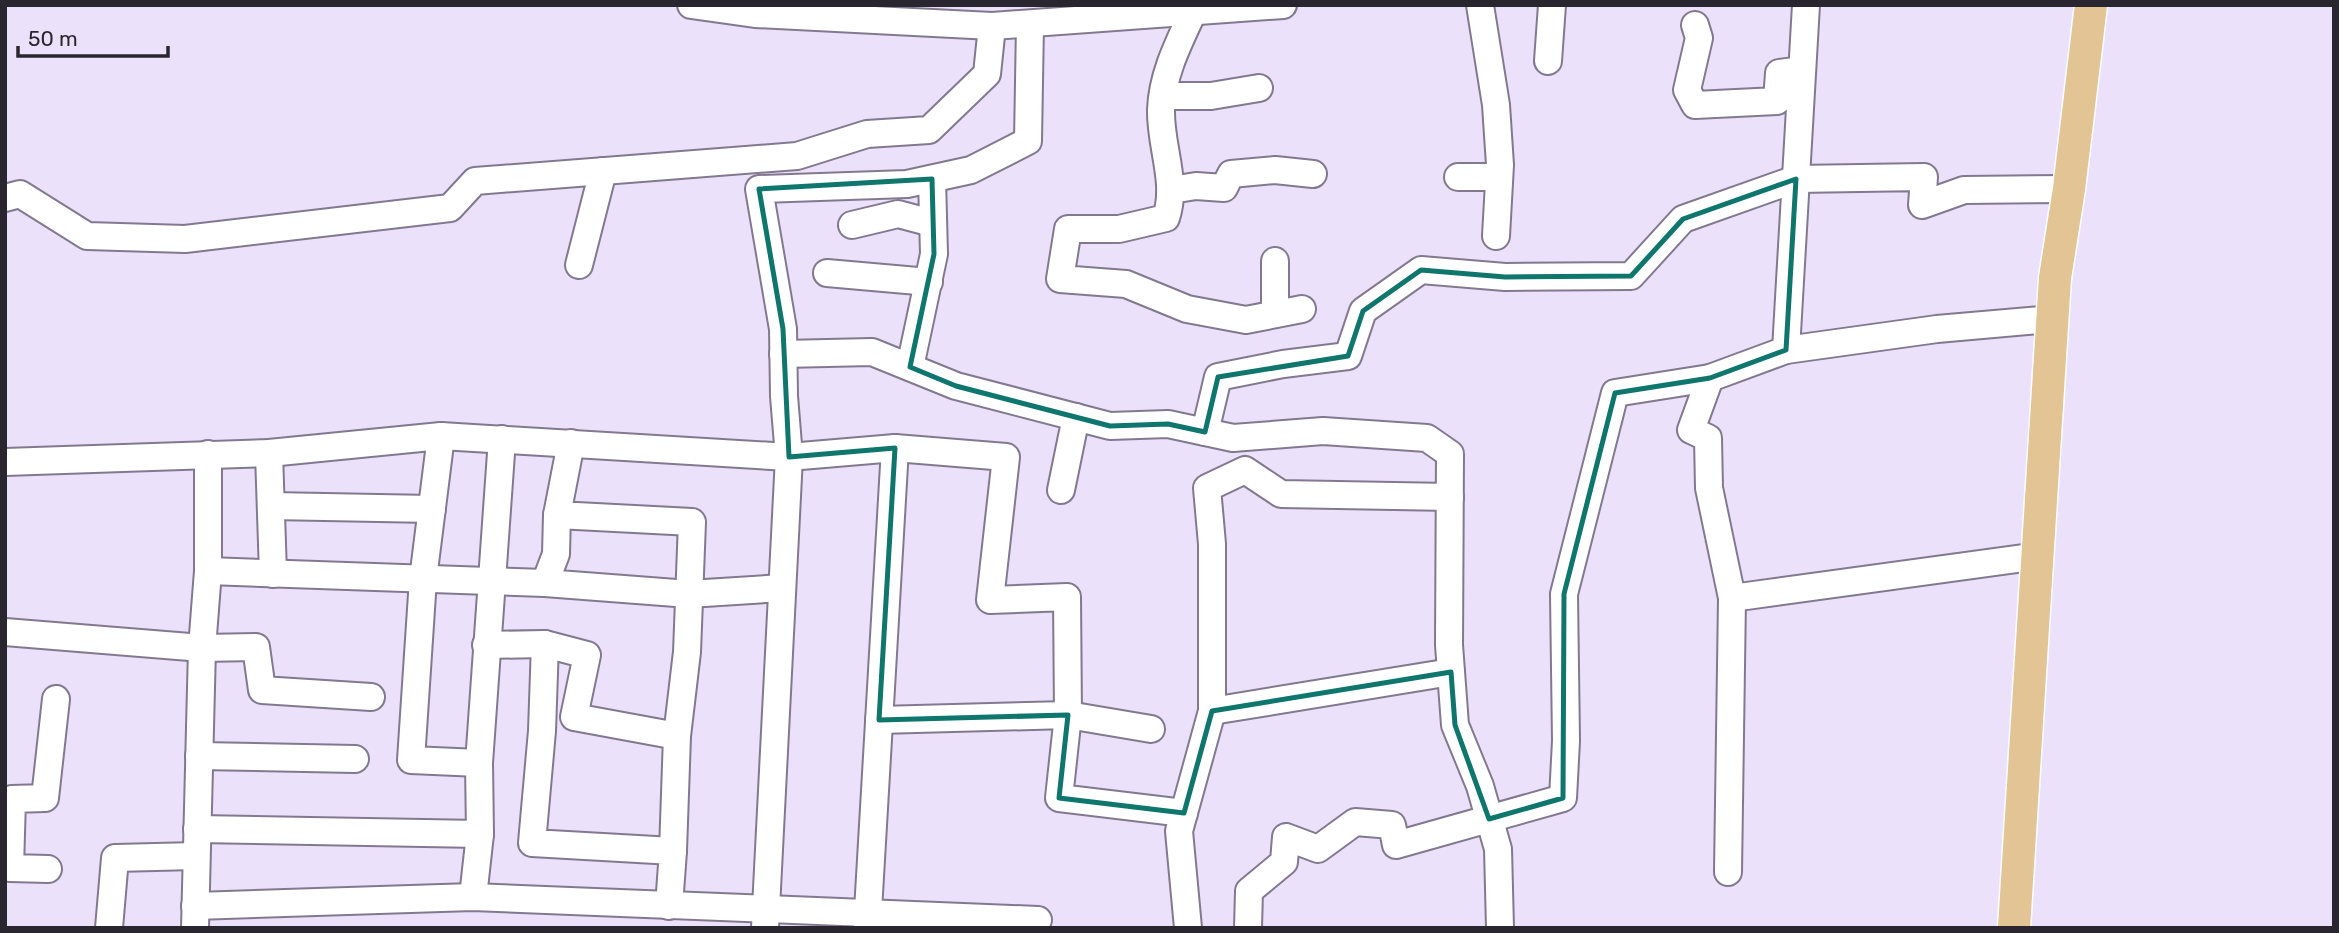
<svg xmlns="http://www.w3.org/2000/svg" width="2339" height="933" viewBox="0 0 2339 933" font-family="Rubik,sans-serif">
  <style>
    .lines { fill: none; stroke-linecap: round; stroke-linejoin: round }
    .minor-casing { stroke: #82798f; stroke-width: 30 }
    .major-casing { stroke: #fff; stroke-width: 35 }
    .minor { stroke: #fff; stroke-width: 26 }
    .major { stroke: #e2c495; stroke-width: 32 }
    .marked { fill: none; stroke: #0f766e; stroke-width: 5; stroke-linejoin: round }
  </style>
  <rect width="100%" height="100%" fill="#ebe1fa"/>
  <g class="lines">
    <defs>
      <g id="minor">
        <path d="M 691,5 L 755,14 L 992,26 L 1283,5"/>
        <path d="M 1480,5 L 1496,105 L 1500,165 L 1496,236"/>
        <path d="M 1193,12 C 1179,42 1162,75 1161,110 C 1160,146 1178,182 1166,218 L 1119,229 L 1068,229 L 1060,279 L 1126,284 L 1187,309 L 1246,320 L 1302,309"/>
        <path d="M 1695,25 L 1699,38 L 1687,90 L 1695,105 L 1777,101 L 1779,73 L 1802,70"/>
        <path d="M 1548,61 L 1552,5"/>
        <path d="M 1164,96 L 1211,96 L 1259,88"/>
        <path d="M 1458,177 L 1499,177"/>
        <path d="M 1171,190 L 1196,186 L 1224,188 L 1231,174 L 1275,170 L 1313,174"/>
        <path d="M 5,198 L 20,194 L 87,236 L 185,239 L 450,208 L 475,181 L 797,156 L 867,134 L 929,130 L 987,74 L 992,26"/>
        <path d="M 852,225 L 898,214 L 932,223"/>
        <path d="M 579,265 L 603,171"/>
        <path d="M 827,273 L 929,282"/>
        <path d="M 1275,314 L 1275,261"/>
        <path d="M 1786,350 L 1806,5"/>
        <path d="M 783,354 L 872,352 L 956,386 L 1110,426 L 1168,424 L 1233,438 L 1323,431 L 1427,438 L 1450,454 L 1449,645 L 1455,725 L 1480,786 L 1498,849 L 1500,928"/>
        <path d="M 910,367 L 934,254 L 932,179"/>
        <path d="M 1710,378 L 1691,430 L 1708,438 L 1709,488 L 1732,598 L 1728,872"/>
        <path d="M 1205,432 L 1218,377 L 1283,364 L 1348,356 L 1363,311 L 1421,270 L 1505,277 L 1631,276 L 1683,219 L 1796,179 L 1924,177 L 1922,205 L 1964,190 L 2069,189"/>
        <path d="M 441,436 L 423,579 L 411,760 L 479,763 L 502,439"/>
        <path d="M 269,453 L 273,574"/>
        <path d="M 5,462 L 269,453 L 441,436 L 789,457 L 895,448 L 1006,457 L 990,600 L 1067,597 L 1068,715 L 1059,798 L 1184,813"/>
        <path d="M 1061,490 L 1076,417"/>
        <path d="M 271,506 L 432,509"/>
        <path d="M 557,515 L 556,554 L 545,583 L 689,594 L 782,588"/>
        <path d="M 208,571 L 545,583"/>
        <path d="M 1732,598 L 2038,556"/>
        <path d="M 5,632 L 202,648 L 256,647 L 262,690 L 371,697"/>
        <path d="M 545,644 L 542,731 L 532,843 L 673,851 L 669,906"/>
        <path d="M 486,645 L 545,644 L 587,655 L 574,717 L 677,736 L 687,652 L 692,522 L 557,515 L 571,443"/>
        <path d="M 1212,711 L 1451,672"/>
        <path d="M 879,720 L 1068,715 L 1151,729"/>
        <path d="M 199,756 L 355,759"/>
        <path d="M 197,829 L 480,834 L 479,763"/>
        <path d="M 673,851 L 677,736"/>
        <path d="M 48,869 L 10,868 L 12,799 L 45,798 L 56,699"/>
        <path d="M 473,897 L 480,834"/>
        <path d="M 195,906 L 473,897 L 1038,920"/>
        <path d="M 109,928 L 115,858 L 196,856"/>
        <path d="M 195,928 L 202,648 L 208,571 L 208,454"/>
        <path d="M 765,928 L 789,457 L 784,396 L 783,329 L 759,189 L 907,184 L 971,170 L 1028,141 L 1030,24"/>
        <path d="M 867,928 L 895,448"/>
        <path d="M 1188,928 L 1179,831 L 1212,711 L 1212,544 L 1207,488 L 1245,470 L 1281,494 L 1450,497"/>
        <path d="M 1248,928 L 1249,891 L 1284,862 L 1286,837 L 1318,849 L 1355,822 L 1392,825 L 1396,845 L 1563,798 L 1566,741 L 1564,594 L 1615,393 L 1710,378 L 1786,350 L 1937,329 L 2052,319"/>
      </g>
      <path id="major" d="M 2014,928 L 2055,278 L 2069,189 L 2091,5"/>
    </defs>
    <use href="#minor" class="minor-casing"/>
    <use href="#major" class="major-casing"/>
    <use href="#minor" class="minor"/>
    <use href="#major" class="major"/>
  </g>
  <path class="marked" d="M 932,179 L 934,254 L 910,367 L 956,386 L 1110,426 L 1168,424 L 1205,432 L 1218,377 L 1348,356 L 1363,311 L 1421,270 L 1505,277 L 1631,276 L 1683,219 L 1796,179 L 1786,350 L 1710,378 L 1615,393 L 1564,594 L 1563,798 L 1489,819 L 1455,725 L 1451,672 L 1212,711 L 1184,813 L 1059,798 L 1068,715 L 879,720 L 895,448 L 789,457 L 783,329 L 759,189 Z"/>
  <rect width="2339" height="933" fill="none" stroke="#2a262f" stroke-width="14"/>
  <path d="M18 46v10h150v-10" fill="none" stroke="#2a262f" stroke-width="3.5"/>
  <text x="28" y="46" font-size="21" fill="#2a262f" stroke="#ebe1fa" stroke-width="5" paint-order="stroke">50 m</text>
</svg>
